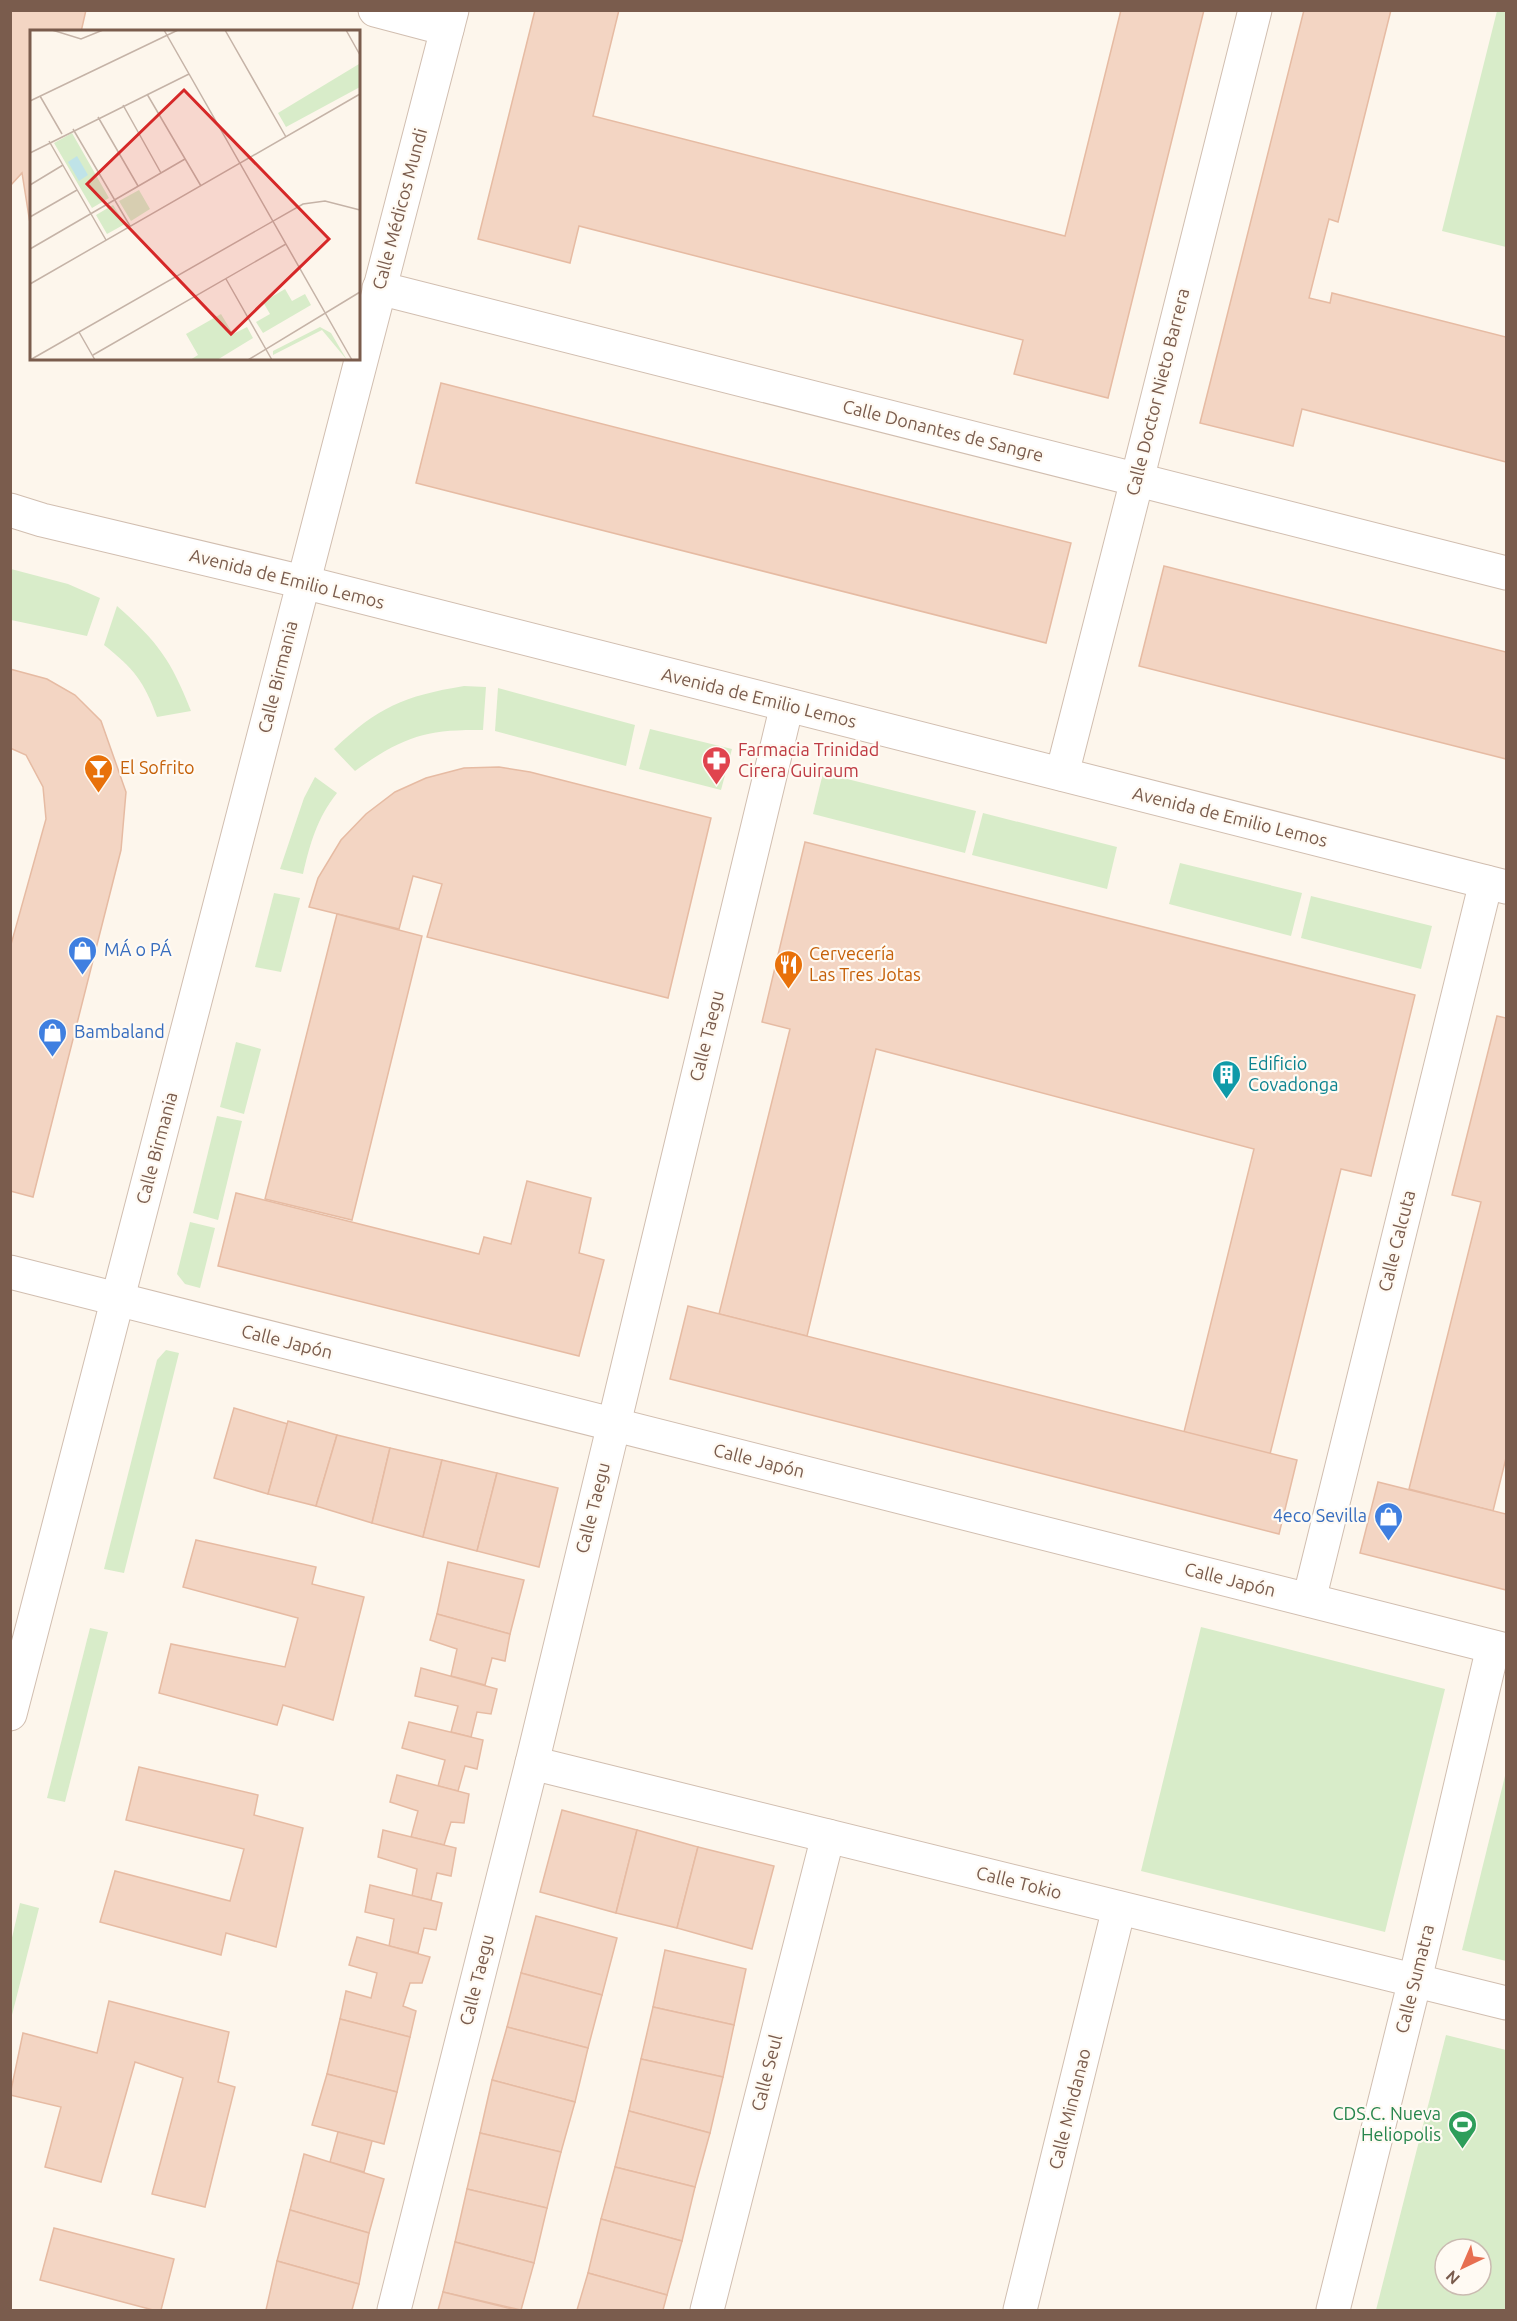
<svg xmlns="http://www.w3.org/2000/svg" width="1517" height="2321" viewBox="0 0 1517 2321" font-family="Ubuntu,sans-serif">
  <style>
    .green { fill: #d8ecc9; fill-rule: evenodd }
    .building { fill: #f3d5c3; stroke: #e6bba3; stroke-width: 1.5 }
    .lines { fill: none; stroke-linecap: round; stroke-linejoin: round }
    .pedestrian-casing { stroke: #d1beb0; stroke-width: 35 }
    .minor-casing { stroke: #d1beb0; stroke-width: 35 }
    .tertiary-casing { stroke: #d1beb0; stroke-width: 35 }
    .pedestrian { stroke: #fff; stroke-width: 33 }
    .minor { stroke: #fff; stroke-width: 33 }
    .tertiary { stroke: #fff; stroke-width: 33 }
    .labels { text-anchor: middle; stroke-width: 4.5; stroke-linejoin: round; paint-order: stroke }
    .street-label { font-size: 18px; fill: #7a5c4d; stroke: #fffaf3 }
    .health-label { font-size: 18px; fill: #be3a42; stroke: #fffaf3; text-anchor: start }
    .food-label { font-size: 18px; fill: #c56008; stroke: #fffaf3; text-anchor: start }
    .shop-label { font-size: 18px; fill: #366cbe; stroke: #fffaf3; text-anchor: start }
    .culture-label { font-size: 18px; fill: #0d838f; stroke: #fffaf3; text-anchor: start }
    .leisure-label { font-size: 18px; fill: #27864d; stroke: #fffaf3; text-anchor: end }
    .inset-road { fill: none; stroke: #c5b3a7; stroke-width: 1.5 }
    .view { fill: #d62828; fill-opacity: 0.15; stroke: #d62828; stroke-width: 3 }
    .inset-edge { fill: none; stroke: #7a5c4d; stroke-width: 3 }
  </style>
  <rect width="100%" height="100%" fill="#fdf6ec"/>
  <g class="green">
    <path d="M 1497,11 L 1506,11 L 1506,247 L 1442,231 Z"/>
    <path d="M 11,569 L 68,584 L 100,598 L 87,636 L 11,620 Z"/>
    <path d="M 117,606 C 158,642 171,660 191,711 L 157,717 C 144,681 134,669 104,645 Z"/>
    <path d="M 464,686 L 486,687 L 483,730 C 426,729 402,737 355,771 L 334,749 C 378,707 404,696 464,686 Z"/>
    <path d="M 498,688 L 635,725 L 626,766 L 495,731 Z"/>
    <path d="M 650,729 L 732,749 L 721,790 L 639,769 Z"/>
    <path d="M 823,773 L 976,811 L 965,853 L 813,814 Z"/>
    <path d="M 315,777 L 337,793 C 317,818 310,844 303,874 L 280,869 L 304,798 Z"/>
    <path d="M 983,813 L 1117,847 L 1107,889 L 972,855 Z"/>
    <path d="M 1180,863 L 1302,893 L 1291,936 L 1169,904 Z"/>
    <path d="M 274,893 L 300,898 L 281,972 L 255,967 Z"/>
    <path d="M 1311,896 L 1432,926 L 1421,969 L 1301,938 Z"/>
    <path d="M 236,1042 L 261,1049 L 244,1114 L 220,1107 Z"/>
    <path d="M 217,1116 L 242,1121 L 218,1220 L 193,1213 Z"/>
    <path d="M 190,1222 L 215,1228 L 200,1288 L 185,1284 L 177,1274 Z"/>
    <path d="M 166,1350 L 179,1353 L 124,1573 L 104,1569 L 157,1360 Z"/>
    <path d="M 1201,1627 L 1445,1689 L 1385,1932 L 1141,1871 Z"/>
    <path d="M 90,1628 L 108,1632 L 65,1802 L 47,1798 Z"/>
    <path d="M 1506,1772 L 1506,1961 L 1462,1950 Z"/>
    <path d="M 20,1903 L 39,1908 L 11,2019 L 11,1942 Z"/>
    <path d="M 1446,2035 L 1506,2050 L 1506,2310 L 1376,2310 ZM 1445,2249 L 1481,2249 L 1481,2285 L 1445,2285 Z"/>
  </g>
  <g class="building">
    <path d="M 10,10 L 86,10 L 81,32 L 32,32 L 32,236 L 22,173 L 10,186 Z"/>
    <path d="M 535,10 L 619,10 L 593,116 L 1065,236 L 1121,10 L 1204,10 L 1108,398 L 1014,374 L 1023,340 L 579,226 L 570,263 L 478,239 Z"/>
    <path d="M 1304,10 L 1391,10 L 1338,222 L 1329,219 L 1309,298 L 1330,303 L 1332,293 L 1506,337 L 1506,462 L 1302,409 L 1293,446 L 1200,423 Z"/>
    <path d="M 441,383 L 1071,543 L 1046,643 L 416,483 Z"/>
    <path d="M 1164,566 L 1506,652 L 1506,759 L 1139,666 Z"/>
    <path d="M 10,669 L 47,679 L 75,695 L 101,721 L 126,792 L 121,850 L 33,1197 L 10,1191 L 10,948 L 46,819 L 43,787 L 26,755 L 10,748 Z"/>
    <path d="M 499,767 L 530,772 L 711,818 L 668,998 L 427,937 L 442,884 L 413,876 L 399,929 L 309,907 L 318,878 L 341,840 L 366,814 L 395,792 L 426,778 L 464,768 Z"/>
    <path d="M 805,842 L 1415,995 L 1371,1176 L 1341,1169 L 1270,1454 L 1184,1432 L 1254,1149 L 876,1049 L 807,1336 L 719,1314 L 790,1029 L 762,1022 Z"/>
    <path d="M 337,914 L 422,936 L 352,1220 L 265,1199 Z"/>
    <path d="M 1497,1016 L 1506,1018 L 1506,1458 L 1493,1511 L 1409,1489 L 1481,1202 L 1452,1195 Z"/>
    <path d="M 527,1181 L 591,1198 L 579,1253 L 604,1260 L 579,1356 L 218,1266 L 236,1193 L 479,1254 L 484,1237 L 511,1244 Z"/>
    <path d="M 688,1306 L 1297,1460 L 1279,1534 L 670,1379 Z"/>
    <path d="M 234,1408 L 288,1424 L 268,1494 L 214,1478 Z"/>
    <path d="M 288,1421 L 337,1435 L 316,1506 L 268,1494 Z"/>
    <path d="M 337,1435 L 390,1448 L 372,1523 L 316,1506 Z"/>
    <path d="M 390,1448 L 442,1460 L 423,1537 L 372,1523 Z"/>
    <path d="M 442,1460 L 497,1473 L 477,1551 L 423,1537 Z"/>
    <path d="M 497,1473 L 558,1488 L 539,1567 L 477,1551 Z"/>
    <path d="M 1378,1482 L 1506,1514 L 1506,1590 L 1360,1553 Z"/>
    <path d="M 196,1540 L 316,1567 L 312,1584 L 364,1597 L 333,1720 L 283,1705 L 277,1725 L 159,1693 L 171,1644 L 285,1667 L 298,1618 L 183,1587 Z"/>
    <path d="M 448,1562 L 524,1580 L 510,1634 L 437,1614 Z"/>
    <path d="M 437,1614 L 510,1634 L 505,1661 L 492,1658 L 485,1685 L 451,1676 L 457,1649 L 430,1640 Z"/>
    <path d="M 421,1668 L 497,1689 L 491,1714 L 477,1712 L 471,1737 L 451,1732 L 458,1706 L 415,1696 Z"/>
    <path d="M 409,1722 L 483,1740 L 477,1769 L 465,1766 L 458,1791 L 438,1786 L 445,1760 L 402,1748 Z"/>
    <path d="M 139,1767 L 258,1795 L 254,1815 L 303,1828 L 276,1947 L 226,1933 L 221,1955 L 100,1922 L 115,1871 L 230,1901 L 244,1849 L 126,1820 Z"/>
    <path d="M 397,1775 L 469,1794 L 464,1823 L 451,1822 L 444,1845 L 411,1837 L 418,1811 L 390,1802 Z"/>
    <path d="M 562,1810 L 637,1830 L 616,1913 L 540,1892 Z"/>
    <path d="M 383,1830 L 456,1848 L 451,1876 L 437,1873 L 431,1900 L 412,1896 L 417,1869 L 378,1857 Z"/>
    <path d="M 637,1830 L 698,1847 L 677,1928 L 616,1913 Z"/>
    <path d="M 698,1847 L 774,1866 L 752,1949 L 677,1928 Z"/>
    <path d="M 370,1885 L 442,1903 L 436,1930 L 424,1928 L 418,1953 L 389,1946 L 394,1919 L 365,1912 Z"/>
    <path d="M 536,1916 L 617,1938 L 602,1995 L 521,1973 Z"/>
    <path d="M 357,1937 L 430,1957 L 422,1983 L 410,1983 L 403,2006 L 416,2011 L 410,2037 L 340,2019 L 346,1991 L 371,1998 L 377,1973 L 349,1965 Z"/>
    <path d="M 665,1950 L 746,1969 L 734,2025 L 653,2007 Z"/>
    <path d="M 521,1973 L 602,1995 L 588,2048 L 507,2027 Z"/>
    <path d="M 109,2001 L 229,2032 L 218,2082 L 235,2087 L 205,2207 L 152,2194 L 183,2078 L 135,2062 L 101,2182 L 45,2167 L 61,2107 L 10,2095 L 23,2033 L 97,2053 Z"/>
    <path d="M 653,2007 L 734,2025 L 723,2077 L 641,2059 Z"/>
    <path d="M 340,2019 L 410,2037 L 397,2092 L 327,2074 Z"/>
    <path d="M 507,2027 L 588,2048 L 575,2102 L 492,2080 Z"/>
    <path d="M 641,2059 L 723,2077 L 710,2133 L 629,2111 Z"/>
    <path d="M 327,2074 L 397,2092 L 384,2144 L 312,2125 Z"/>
    <path d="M 492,2080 L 575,2102 L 561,2152 L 480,2133 Z"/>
    <path d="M 629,2111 L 710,2133 L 695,2187 L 615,2167 Z"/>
    <path d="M 338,2132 L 372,2141 L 364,2172 L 330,2162 Z"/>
    <path d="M 480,2133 L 561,2152 L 547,2208 L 467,2189 Z"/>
    <path d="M 304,2154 L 384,2179 L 369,2233 L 290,2210 Z"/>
    <path d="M 615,2167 L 695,2187 L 682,2241 L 601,2219 Z"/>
    <path d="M 467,2189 L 547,2208 L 534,2263 L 455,2242 Z"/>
    <path d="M 290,2210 L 369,2233 L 359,2284 L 277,2261 Z"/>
    <path d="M 601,2219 L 682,2241 L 667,2295 L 588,2273 Z"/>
    <path d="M 54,2228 L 174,2259 L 161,2310 L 153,2310 L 40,2280 Z"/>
    <path d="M 455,2242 L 534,2263 L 521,2310 L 443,2292 Z"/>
    <path d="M 277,2261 L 359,2284 L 352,2310 L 266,2310 Z"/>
    <path d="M 588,2273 L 667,2295 L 663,2310 L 577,2310 Z"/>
    <path d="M 443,2292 L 516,2310 L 438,2310 Z"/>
  </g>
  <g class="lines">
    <defs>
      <g id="pedestrian">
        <path d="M 375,10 L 447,29"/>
        <path d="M 1062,774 L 1137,480"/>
        <path d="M 614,1424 L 787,705"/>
        <path d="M 1309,1600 L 1486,882"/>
      </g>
      <g id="minor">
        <path d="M 379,288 L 1506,573"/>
        <path d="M 1137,480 L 1255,10"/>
        <path d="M 10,1272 L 1506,1650"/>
        <path d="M 532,1763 L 1506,2003"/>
        <path d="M 394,2310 L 532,1763 L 614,1424"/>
        <path d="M 707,2310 L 828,1836"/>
        <path d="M 1020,2310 L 1119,1908"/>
        <path d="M 1333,2310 L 1415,1980 L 1493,1647"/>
      </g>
      <g id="tertiary">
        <path d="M 10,510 L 42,520 L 303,582 L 1506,887"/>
        <path d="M 10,1714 L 452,10"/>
      </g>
    </defs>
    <use href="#pedestrian" class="pedestrian-casing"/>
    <use href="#minor" class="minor-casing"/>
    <use href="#tertiary" class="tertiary-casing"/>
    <use href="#pedestrian" class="pedestrian"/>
    <use href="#minor" class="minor"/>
    <use href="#tertiary" class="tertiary"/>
  </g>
  <defs>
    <symbol id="pharmacy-pin" viewBox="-11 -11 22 30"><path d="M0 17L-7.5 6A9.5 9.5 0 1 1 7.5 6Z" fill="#e0444e" stroke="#fffaf3"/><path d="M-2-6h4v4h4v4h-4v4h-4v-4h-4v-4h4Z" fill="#fff"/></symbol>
    <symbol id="bar-pin" viewBox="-11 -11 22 30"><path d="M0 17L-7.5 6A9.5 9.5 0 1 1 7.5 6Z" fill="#e8710a" stroke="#fffaf3"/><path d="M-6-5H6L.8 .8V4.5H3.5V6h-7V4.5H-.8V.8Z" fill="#fff"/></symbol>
    <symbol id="shop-pin" viewBox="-11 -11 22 30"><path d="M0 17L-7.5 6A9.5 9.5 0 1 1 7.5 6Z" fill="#3f7fe0" stroke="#fffaf3"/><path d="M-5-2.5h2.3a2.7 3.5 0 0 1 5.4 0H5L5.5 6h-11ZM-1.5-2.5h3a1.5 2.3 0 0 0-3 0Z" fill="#fff"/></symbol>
    <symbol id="restaurant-pin" viewBox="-11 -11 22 30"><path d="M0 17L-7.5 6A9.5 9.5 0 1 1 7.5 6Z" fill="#e8710a" stroke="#fffaf3"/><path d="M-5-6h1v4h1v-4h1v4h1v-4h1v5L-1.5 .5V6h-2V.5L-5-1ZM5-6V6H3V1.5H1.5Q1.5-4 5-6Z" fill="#fff"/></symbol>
    <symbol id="building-pin" viewBox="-11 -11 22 30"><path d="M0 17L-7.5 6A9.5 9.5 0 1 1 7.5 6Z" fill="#0f9aa8" stroke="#fffaf3"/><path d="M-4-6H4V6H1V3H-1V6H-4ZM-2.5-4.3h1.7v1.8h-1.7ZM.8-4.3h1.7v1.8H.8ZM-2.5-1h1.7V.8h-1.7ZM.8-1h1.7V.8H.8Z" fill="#fff"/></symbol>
    <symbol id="stadium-pin" viewBox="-11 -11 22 30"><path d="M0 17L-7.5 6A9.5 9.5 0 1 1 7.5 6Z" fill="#2e9e5b" stroke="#fffaf3"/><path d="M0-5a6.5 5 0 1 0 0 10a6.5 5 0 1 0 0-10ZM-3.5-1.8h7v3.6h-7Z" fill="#fff"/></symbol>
  </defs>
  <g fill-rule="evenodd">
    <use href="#pharmacy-pin" x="700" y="744" width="33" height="45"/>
    <use href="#bar-pin" x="82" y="752" width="33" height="45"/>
    <use href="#shop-pin" x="66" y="934" width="33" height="45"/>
    <use href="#restaurant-pin" x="772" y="948" width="33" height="45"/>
    <use href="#shop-pin" x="36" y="1016" width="33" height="45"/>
    <use href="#building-pin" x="1210" y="1058" width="33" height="45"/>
    <use href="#shop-pin" x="1372" y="1500" width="33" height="45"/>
    <use href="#stadium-pin" x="1446" y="2108" width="33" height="45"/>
  </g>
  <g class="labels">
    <g class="street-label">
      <text transform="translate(400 209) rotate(-75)" y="6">Calle Médicos Mundi</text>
      <text transform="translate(1158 392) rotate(-76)" y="6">Calle Doctor Nieto Barrera</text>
      <text transform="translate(943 431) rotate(14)" y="6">Calle Donantes de Sangre</text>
      <text transform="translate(287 579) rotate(14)" y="6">Avenida de Emilio Lemos</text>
      <text transform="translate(278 677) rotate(-76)" y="6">Calle Birmania</text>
      <text transform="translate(759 698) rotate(14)" y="6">Avenida de Emilio Lemos</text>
      <text transform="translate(1230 817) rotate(14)" y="6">Avenida de Emilio Lemos</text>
      <text transform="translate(707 1036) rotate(-76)" y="6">Calle Taegu</text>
      <text transform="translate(157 1148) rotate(-75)" y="6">Calle Birmania</text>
      <text transform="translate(1397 1241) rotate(-76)" y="6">Calle Calcuta</text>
      <text transform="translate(287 1342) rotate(14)" y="6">Calle Japón</text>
      <text transform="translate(759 1461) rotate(14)" y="6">Calle Japón</text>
      <text transform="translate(593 1508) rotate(-76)" y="6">Calle Taegu</text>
      <text transform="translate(1230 1580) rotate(14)" y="6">Calle Japón</text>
      <text transform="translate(1019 1883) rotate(14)" y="6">Calle Tokio</text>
      <text transform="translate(1415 1979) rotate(-76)" y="6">Calle Sumatra</text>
      <text transform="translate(477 1980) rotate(-76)" y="6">Calle Taegu</text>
      <text transform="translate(767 2073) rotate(-76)" y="6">Calle Seul</text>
      <text transform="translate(1070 2109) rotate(-76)" y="6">Calle Mindanao</text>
    </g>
    <g class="health-label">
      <text x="738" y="756">Farmacia Trinidad<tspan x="738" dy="21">Cirera Guiraum</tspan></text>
    </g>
    <g class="food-label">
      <text x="120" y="774">El Sofrito</text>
      <text x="809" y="960">Cervecería<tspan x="809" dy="21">Las Tres Jotas</tspan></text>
    </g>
    <g class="shop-label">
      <text x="104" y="956">MÁ o PÁ</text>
      <text x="74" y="1038">Bambaland</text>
      <text x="1367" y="1522" text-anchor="end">4eco Sevilla</text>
    </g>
    <g class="culture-label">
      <text x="1248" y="1070">Edificio<tspan x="1248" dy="21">Covadonga</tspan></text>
    </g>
    <g class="leisure-label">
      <text x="1441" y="2120">CDS.C. Nueva<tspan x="1441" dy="21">Heliopolis</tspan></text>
    </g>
  </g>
  <g transform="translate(30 30)">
    <rect width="330" height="330" fill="#fdf6ec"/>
    <path d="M 329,34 L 330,57 L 256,97 L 248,83 ZM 42,103 L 79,168 L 62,178 L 24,113 ZM 109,160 L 120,179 L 101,191 L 89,171 ZM 83,175 L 95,194 L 77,204 L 66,185 ZM 255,259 L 262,271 L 275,264 L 281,275 L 233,303 L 226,292 L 240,284 L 233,272 ZM 191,284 L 203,304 L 217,297 L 223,308 L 187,330 L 160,330 L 168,325 L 156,304 ZM 290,297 L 301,303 L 317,330 L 292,300 L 243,325 L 243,321 Z" fill="#d8ecc9"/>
    <path d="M 47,126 L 58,145 L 49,151 L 38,132 Z" fill="#bfe3e8"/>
    <path class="inset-road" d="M 22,0 L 51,9 L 73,0M 134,0 L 322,330M 195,0 L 256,107M 316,0 L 330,25M 117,64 L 171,156M 10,66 L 32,104M 0,71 L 148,0M 93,75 L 131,143M 68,87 L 108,156M 43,99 L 100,196M 19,111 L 76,210M 0,123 L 159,44M 0,155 L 33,135M 0,187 L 47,160M 0,219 L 155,129M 196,249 L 242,330M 0,254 L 330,64M 49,302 L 65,330M 63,325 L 256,214M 0,330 L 273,174 L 295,171 L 330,180M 218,330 L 330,262"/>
    <path class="view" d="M 154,60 L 299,209 L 201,304 L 57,154 Z"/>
    <rect width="330" height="330" class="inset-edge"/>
  </g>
  <rect width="1517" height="2321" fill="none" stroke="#7a5c4d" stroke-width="24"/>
  <g transform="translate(1463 2267) rotate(224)"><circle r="28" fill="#fffaf3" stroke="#cabbb1" stroke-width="1.5"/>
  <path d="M0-4.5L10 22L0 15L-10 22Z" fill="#e76f51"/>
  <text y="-9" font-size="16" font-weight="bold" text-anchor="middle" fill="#7a5c4d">N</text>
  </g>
</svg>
